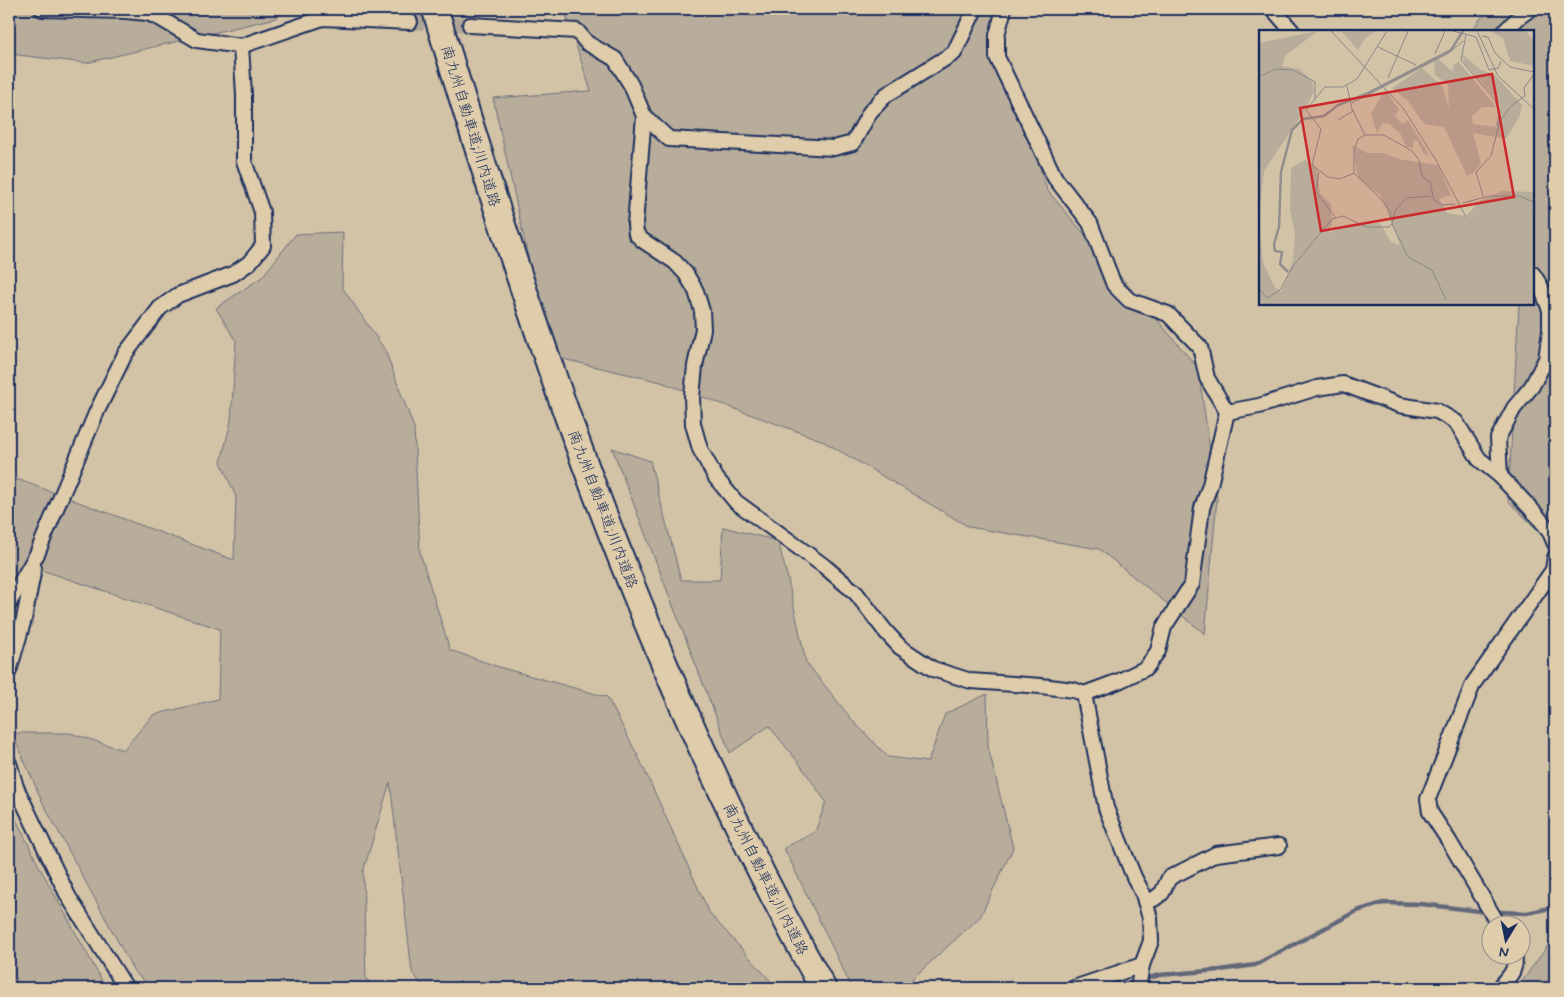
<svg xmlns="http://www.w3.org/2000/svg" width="1564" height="997" viewBox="0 0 1564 997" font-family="Mynerve,'Klee One',sans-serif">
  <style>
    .green { fill: #b8ad9b; stroke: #6a6e7c }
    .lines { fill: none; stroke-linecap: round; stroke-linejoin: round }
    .stream { stroke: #62687a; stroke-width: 4.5 }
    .minor-tunnel { stroke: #aea598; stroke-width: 14; stroke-dasharray: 14 7; stroke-linecap: butt }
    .minor-casing { stroke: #1b2f5e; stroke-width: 18 }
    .motorway-casing { stroke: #1b2f5e; stroke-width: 29 }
    .minor { stroke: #dfccaa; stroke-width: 14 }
    .motorway { stroke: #dfccaa; stroke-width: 25 }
    .labels { text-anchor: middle; stroke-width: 5; stroke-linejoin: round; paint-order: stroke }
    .street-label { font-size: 15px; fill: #1b2f5e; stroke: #dfccaa }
    .inset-river { fill: none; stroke: #928e8c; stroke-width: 2.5 }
    .inset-road { fill: none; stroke: #898889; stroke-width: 1 }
    .view { fill: #cd282b; fill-opacity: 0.15; stroke: #cd282b; stroke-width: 2.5 }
    .inset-edge { fill: none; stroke: #1b2f5e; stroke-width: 2.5 }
  </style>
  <rect width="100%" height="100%" fill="#d3c3a6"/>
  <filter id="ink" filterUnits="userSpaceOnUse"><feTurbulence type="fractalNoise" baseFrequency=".02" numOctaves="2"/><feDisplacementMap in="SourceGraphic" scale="10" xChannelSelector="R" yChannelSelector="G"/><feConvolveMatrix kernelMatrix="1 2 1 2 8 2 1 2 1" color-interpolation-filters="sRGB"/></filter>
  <g filter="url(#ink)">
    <g class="green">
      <path d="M 9,9 L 287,9 L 276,18 L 86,63 L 9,54 Z"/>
      <path d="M 564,9 L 990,9 L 1047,190 L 1198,368 L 1217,498 L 1205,634 L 1099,549 L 969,527 L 821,440 L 661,382 L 550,356 L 493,98 L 591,91 Z"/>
      <path d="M 1488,9 L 1555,9 L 1555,547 L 1508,501 L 1519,304 L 1533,304 L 1533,31 L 1471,31 Z"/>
      <path d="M 343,232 L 342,287 L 385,350 L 414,428 L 420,553 L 450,650 L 502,668 L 607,697 L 639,758 L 710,914 L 777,988 L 424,988 L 412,972 L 390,782 L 363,872 L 366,979 L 379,988 L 153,988 L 135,973 L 43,803 L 12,733 L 70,733 L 123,750 L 153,715 L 218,699 L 220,629 L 35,568 L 9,624 L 9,476 L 234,560 L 236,497 L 221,462 L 231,421 L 236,341 L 216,308 L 262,277 L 296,234 Z"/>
      <path d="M 612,448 L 650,461 L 681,580 L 720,580 L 723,527 L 778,541 L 788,580 L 806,662 L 853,721 L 888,757 L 928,762 L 945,714 L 987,694 L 988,747 L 1013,848 L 980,917 L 902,988 L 852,988 L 784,848 L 815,832 L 826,802 L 799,763 L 769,726 L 730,753 Z"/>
      <path d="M 9,805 L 40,868 L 106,988 L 9,988 Z"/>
      <path d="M 1555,936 L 1555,988 L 1517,988 Z"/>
    </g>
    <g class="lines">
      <g class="stream">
        <path d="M 1495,912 L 1527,913 L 1555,907"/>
        <path d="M 1115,988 L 1159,975 L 1220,970 L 1255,965 L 1357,911 L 1383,903 L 1421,904 L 1487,912"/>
      </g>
      <path class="minor-tunnel" d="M 410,22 L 470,25"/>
      <defs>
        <g id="minor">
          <path d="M 42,9 L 126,11 L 148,13 L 161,19 L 197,40 L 241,46 L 323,18 L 410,22"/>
          <path d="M 1273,9 L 1292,31"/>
          <path d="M 470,25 L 577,31 L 587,43 L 615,59 L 631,85 L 644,116 L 635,224 L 636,234 L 642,240 L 675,262 L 686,274 L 696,291 L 702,311 L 703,329 L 695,366 L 692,396 L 693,424 L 700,449 L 716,478 L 736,502 L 824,566 L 856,593 L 886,632 L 900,647 L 933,669 L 971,681 L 1041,686 L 1074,690 L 1084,694 L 1119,681 L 1146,668 L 1158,651 L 1164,627 L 1192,584 L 1202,508 L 1210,485 L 1227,412 L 1207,378 L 1200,347 L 1168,314 L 1129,300 L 1114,285 L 1090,223 L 1055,178 L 997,57 L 997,35 L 1004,9"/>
          <path d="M 1505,31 L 1519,17 L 1530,9"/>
          <path d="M 644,116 L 669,139 L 834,148 L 853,143 L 870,112 L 886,95 L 954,53 L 975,9"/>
          <path d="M 1227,412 L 1259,406 L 1317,388 L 1343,384 L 1399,405 L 1437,411 L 1456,422 L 1479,459 L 1500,476 L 1533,511 L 1549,530 L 1555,544"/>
          <path d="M 1500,476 L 1498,438 L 1514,408 L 1532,386 L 1546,359 L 1550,331 L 1550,310 L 1540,285 L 1533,274"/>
          <path d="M 9,603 L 37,554 L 97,411 L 125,354 L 160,308 L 178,295 L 233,274 L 249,263 L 263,246 L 262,212 L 244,161 L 244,95 L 241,46"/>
          <path d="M 9,671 L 24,619 L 34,568"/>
          <path d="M 1084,694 L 1106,808 L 1134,877 L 1143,894 L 1150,918 L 1151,941 L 1142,965 L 1138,988"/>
          <path d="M 9,763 L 16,787 L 68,896 L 126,988"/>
          <path d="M 1145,901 L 1154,899 L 1162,893 L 1169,878 L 1216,854 L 1279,846"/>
          <path d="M 1498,924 L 1449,841 L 1430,812 L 1428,799 L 1473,684 L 1553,570 L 1555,557"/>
          <path d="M 1074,988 L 1142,965"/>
          <path d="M 1499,988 C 1508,978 1518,970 1514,954"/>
        </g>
        <path id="motorway" d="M 435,9 C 536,345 650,681 823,988"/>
      </defs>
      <use href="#minor" class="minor-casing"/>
      <use href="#motorway" class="motorway-casing"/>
      <use href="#minor" class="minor"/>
      <use href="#motorway" class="motorway"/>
    </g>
  </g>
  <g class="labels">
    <g class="street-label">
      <text transform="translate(471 126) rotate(73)" y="5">南九州自動車道;川内道路</text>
      <text transform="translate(603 509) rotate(69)" y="5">南九州自動車道;川内道路</text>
      <text transform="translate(766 879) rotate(63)" y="5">南九州自動車道;川内道路</text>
    </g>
  </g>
  <g transform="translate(1259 30)">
    <rect width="275" height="275" fill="#d3c3a6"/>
    <path d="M 59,1 L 27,25 L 23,36 L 40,39 L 53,50 L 55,62 L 42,86 L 5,141 L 0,188 L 0,13 ZM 118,1 L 107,7 L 99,20 L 83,2 ZM 231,1 L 267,1 L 275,11 L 275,36 L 251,31 L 244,8 ZM 203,24 L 222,40 L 235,44 L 263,75 L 261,85 L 247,109 L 214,103 L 222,134 L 213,144 L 208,146 L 185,97 L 165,94 L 148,70 L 133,58 L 163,38 L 183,56 L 190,78 L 189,54 L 176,45 L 175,32 L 179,29 L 193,41 L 195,34 L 200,32 L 237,77 L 223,77 L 213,86 L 214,94 L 238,97 L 241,74 L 205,32 ZM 126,60 L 140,79 L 136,86 L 144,94 L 149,90 L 170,125 L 165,124 L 158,110 L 154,111 L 154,118 L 147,117 L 141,103 L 129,93 L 124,93 L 118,103 L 112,84 ZM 93,115 L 108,123 L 124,123 L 144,130 L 179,135 L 192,165 L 180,169 L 188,183 L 207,186 L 221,171 L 243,161 L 275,162 L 275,274 L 0,274 L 0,194 L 4,232 L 15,256 L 22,262 L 34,230 L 36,204 L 31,179 L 32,138 L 46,130 L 58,138 L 61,163 L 72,174 L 73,194 L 69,203 L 88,196 L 121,193 L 132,212 L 141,215 L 122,166 L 99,148 Z" fill="#b8ad9b"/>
    <path class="inset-river" d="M 107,64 L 192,20 L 204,1M 29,242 L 21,234 L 23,222 L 16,221 L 15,214 L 20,197 L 22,142 L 33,100 L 44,89 L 65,86 L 79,75 L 107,64"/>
    <path class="inset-road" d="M 72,1 L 144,78 L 178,132 L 207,187M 194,1 L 217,7M 218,1 L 239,46 L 275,79M 207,5 L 202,30 L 236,70 L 240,82 L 238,96M 223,6 L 229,7 L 236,23 L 251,37 L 275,42M 217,7 L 230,40 L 239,38 L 242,31M 119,17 L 157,35M 176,24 L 186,1M 0,47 L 16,39 L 34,40 L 56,52 L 56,68M 129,48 L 149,1M 88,56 L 93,79 L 106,105M 93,73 L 190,23 L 204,11M 79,90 L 94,81M 60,142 L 57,162 L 77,188M 95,143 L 81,149 L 69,147 L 53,135 L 62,99 L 47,80 L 66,57 L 84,57 L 98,49 L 128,1M 172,166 L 147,168 L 136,181 L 133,194 L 149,227 L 173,240 L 187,270M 224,166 L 217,142 L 232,126 L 241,91 L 253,75 L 266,66 L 265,58 L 275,44M 204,173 L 230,166 L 260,166 L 275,172M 133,192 L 131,181 L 121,168 L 95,143 L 95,121 L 99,109 L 106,105 L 125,105 L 153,121 L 160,130 L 163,146 L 171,152 L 175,170 L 183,175 L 196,174M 0,259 L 8,268 L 21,260 L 34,236 L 73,189 L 84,186 L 107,197 L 130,197 L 133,194"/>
    <path class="view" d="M 233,44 L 255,167 L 62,201 L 41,78 Z"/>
    <rect width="275" height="275" class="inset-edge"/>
  </g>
  <rect width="1564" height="997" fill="none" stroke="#dfccaa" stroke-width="30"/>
  <rect x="15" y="15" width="1534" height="967" fill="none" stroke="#1b2f5e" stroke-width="2" filter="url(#ink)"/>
  <g transform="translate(1506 940) rotate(190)"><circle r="24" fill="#dfccaa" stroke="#918d8c"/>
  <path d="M0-4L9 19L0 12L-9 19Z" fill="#1b2f5e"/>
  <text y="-8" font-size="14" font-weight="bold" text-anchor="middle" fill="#1b2f5e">N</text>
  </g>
</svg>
